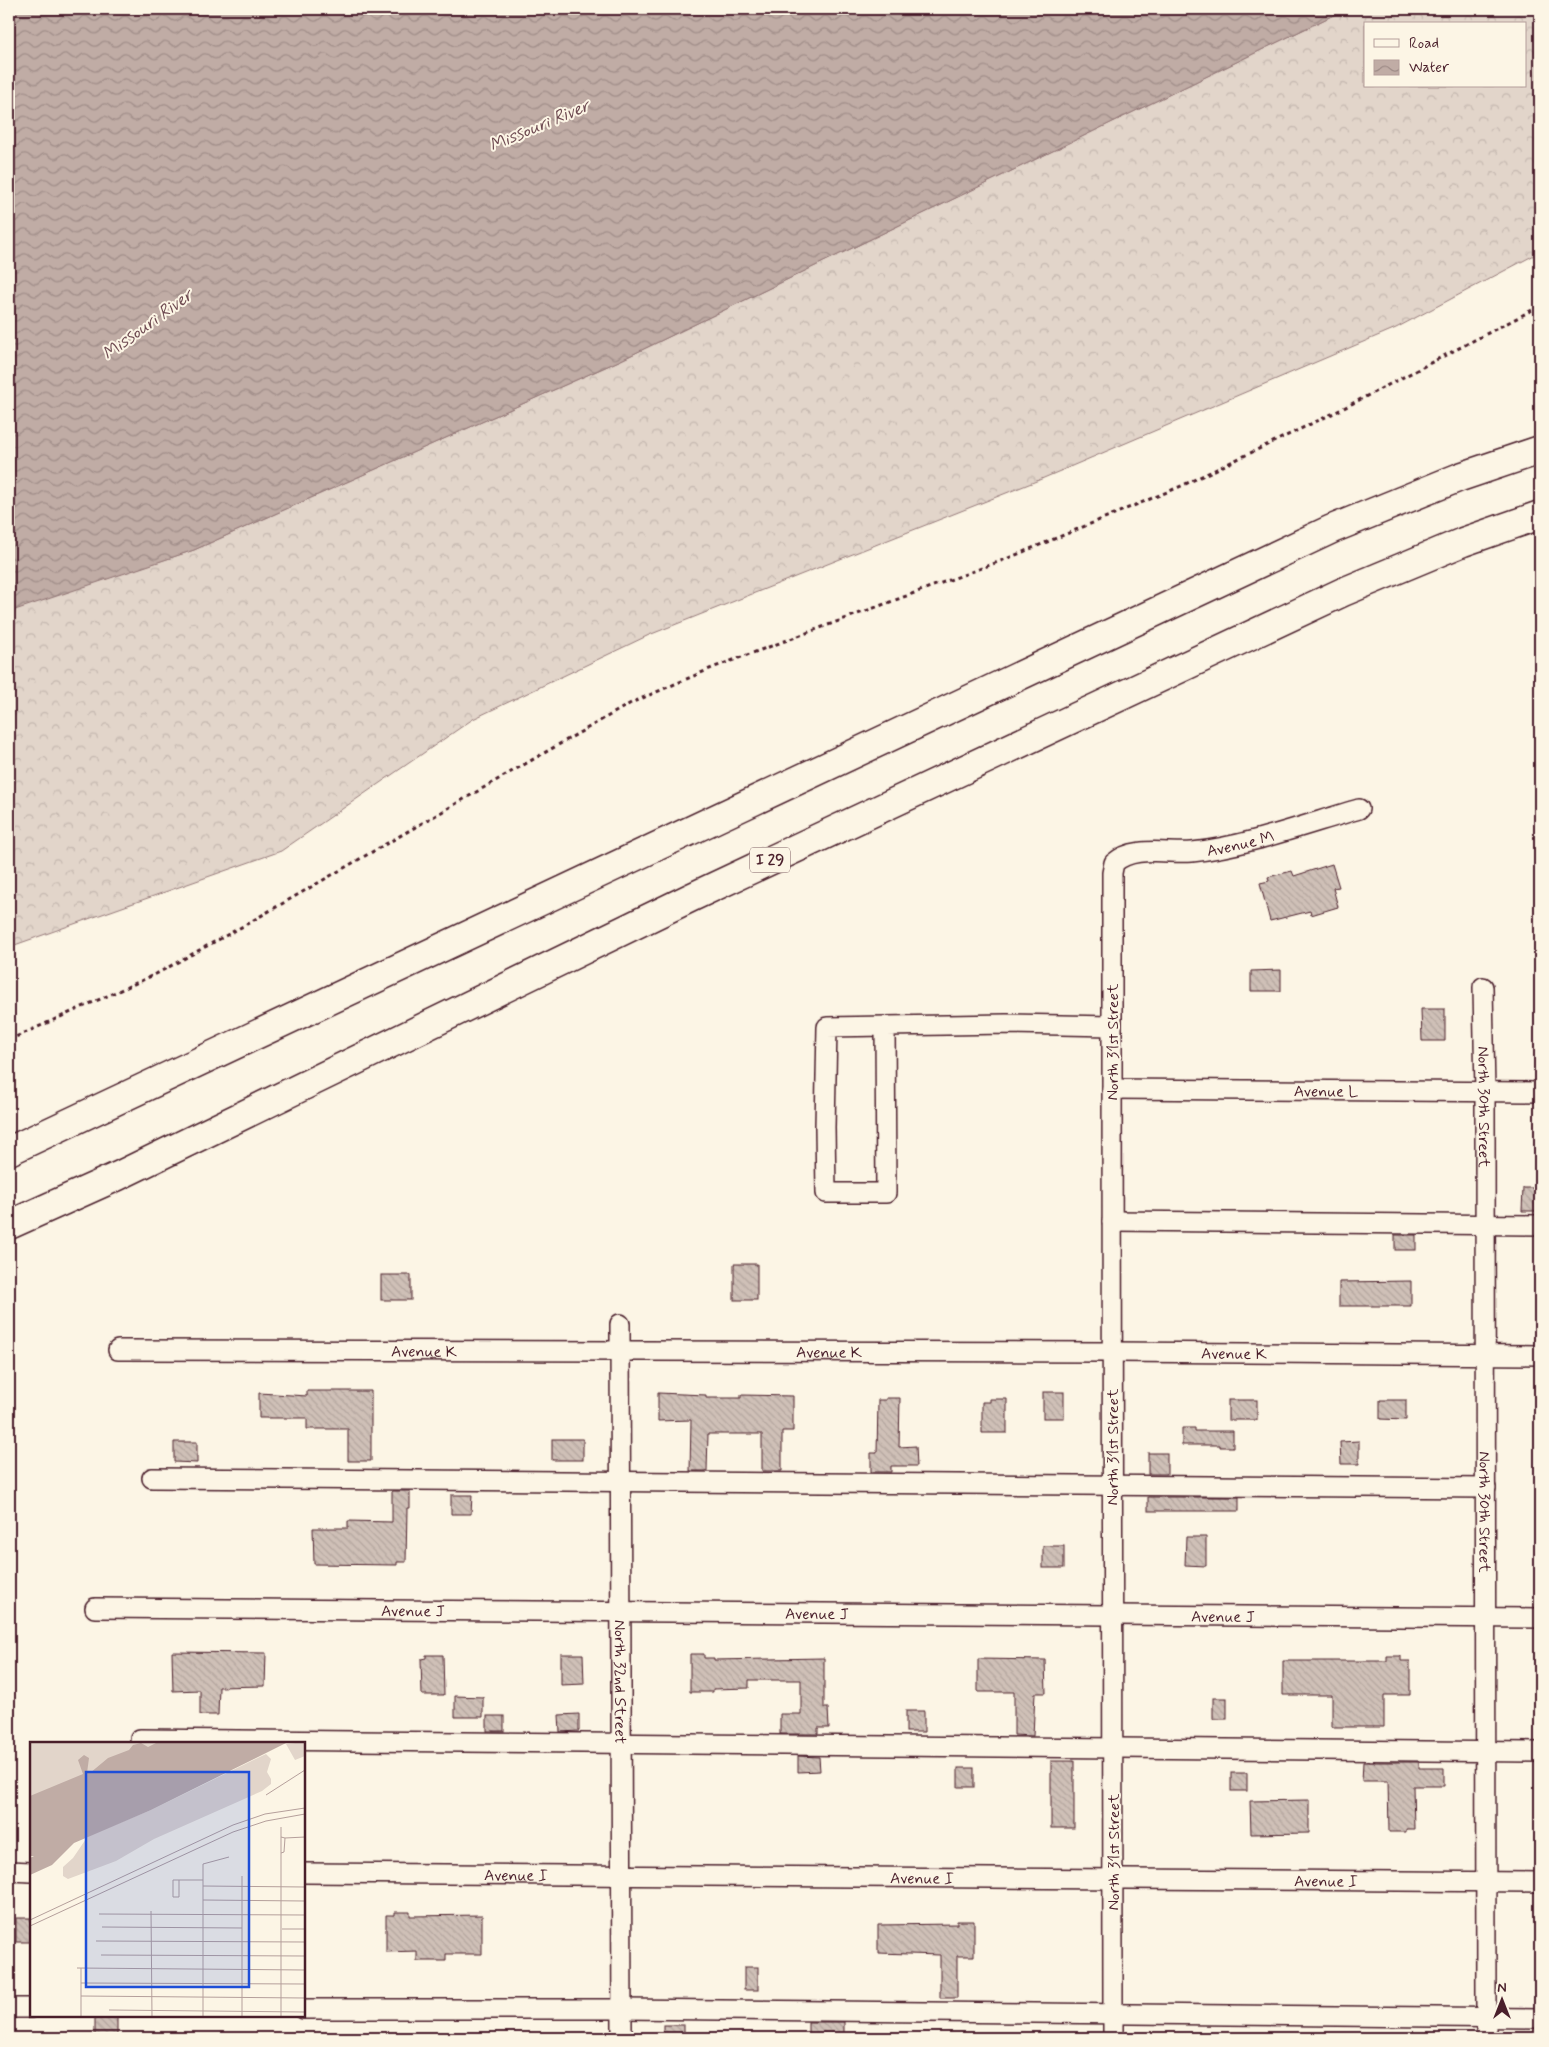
<svg xmlns="http://www.w3.org/2000/svg" width="1549" height="2047" viewBox="0 0 1549 2047" font-family="Mynerve,sans-serif">
  <style>
    .forest { fill: url(#forest-crowns); stroke: #967a7a; fill-rule: evenodd }
    .water { fill: url(#water-waves); stroke: #917474 }
    .building { fill: url(#building-back-hatch); stroke: #4a1f2b }
    .lines { fill: none; stroke-linecap: round; stroke-linejoin: round }
    .minor-casing { stroke: #4a1f2b; stroke-width: 22 }
    .highway-casing { stroke: #4a1f2b; stroke-width: 31 }
    .path { stroke: #4a1f2b; stroke-width: 3; stroke-dasharray: 4 4; stroke-linecap: butt }
    .minor { stroke: #fcf5e5; stroke-width: 19 }
    .highway { stroke: #fcf5e5; stroke-width: 28 }
    .labels { text-anchor: middle; stroke-width: 4; stroke-linejoin: round; paint-order: stroke }
    .shield { fill: #fcf5e5; stroke: #7f5f63; stroke-width: 1 }
    .shield-label { font-size: 15px; font-weight: bold; fill: #4a1f2b }
    .street-label { font-size: 16px; fill: #4a1f2b; stroke: #fcf5e5 }
    .water-label { font-size: 18px; font-style: italic; fill: #6d4950; stroke: #fcf5e5 }
    .inset-road { fill: none; stroke: #b59f9b; stroke-width: 1 }
    .view { fill: #1d4ed8; fill-opacity: 0.15; stroke: #1d4ed8; stroke-width: 2.5 }
    .inset-edge { fill: none; stroke: #4a1f2b; stroke-width: 2.5 }
  </style>
  <defs>
    <pattern id="forest-crowns" width="20" height="18" patternUnits="userSpaceOnUse" patternTransform="scale(1.25)"><rect width="20" height="18" fill="#e2d5ca"/><path d="M2 6a3 3 0 1 1 6 0M12 15a3 3 0 1 1 6 0" fill="none" stroke="#c3b6ae"/></pattern>
    <pattern id="water-waves" width="16" height="10" patternUnits="userSpaceOnUse" patternTransform="scale(1.25)"><rect width="16" height="10" fill="#c0aca5"/><path d="M0 5q4-4 8 0t8 0" fill="none" stroke="#9e8b87"/></pattern>
    <pattern id="building-back-hatch" width="6" height="6" patternUnits="userSpaceOnUse" patternTransform="scale(1.25)"><rect width="6" height="6" fill="#cfc0b7"/><path d="M-1 5l2 2M0 0l6 6M5-1l2 2" fill="none" stroke="#b3a59e"/></pattern>
  </defs>
  <rect width="100%" height="100%" fill="#fcf5e5"/>
  <filter id="ink" filterUnits="userSpaceOnUse"><feTurbulence type="fractalNoise" baseFrequency=".02" numOctaves="2"/><feDisplacementMap in="SourceGraphic" scale="10" xChannelSelector="R" yChannelSelector="G"/><feConvolveMatrix kernelMatrix="1 2 1 2 8 2 1 2 1" color-interpolation-filters="sRGB"/></filter>
  <g filter="url(#ink)">
    <path class="forest" d="M 1346,9 L 1540,9 L 1540,252 L 1396,328 L 1039,480 L 649,635 L 473,719 L 281,851 L 9,947 L 9,620 L 17,608 L 194,550 L 621,360 ZM 1365,24 L 1525,24 L 1525,86 L 1365,86 Z"/>
    <path class="water" d="M 36,9 L 1346,9 L 621,360 L 194,550 L 9,612 L 9,10 L 35,12 Z"/>
    <g class="building">
      <path d="M 1332,864 L 1339,887 L 1333,888 L 1338,907 L 1311,915 L 1310,911 L 1270,921 L 1260,883 L 1269,881 L 1268,877 L 1292,871 L 1294,876 Z"/>
      <path d="M 1281,970 L 1281,991 L 1251,991 L 1251,971 Z"/>
      <path d="M 1421,1009 L 1445,1009 L 1445,1041 L 1422,1041 Z"/>
      <path d="M 1523,1188 L 1540,1188 L 1540,1211 L 1522,1211 Z"/>
      <rect x="1395" y="1235" width="21" height="15"/>
      <rect x="734" y="1264" width="23" height="36"/>
      <rect x="381" y="1275" width="30" height="25"/>
      <path d="M 1411,1281 L 1411,1306 L 1339,1306 L 1339,1282 Z"/>
      <path d="M 307,1391 L 371,1391 L 371,1461 L 348,1461 L 348,1429 L 307,1429 L 307,1418 L 259,1418 L 259,1393 L 307,1396 Z"/>
      <rect x="1043" y="1392" width="21" height="26"/>
      <path d="M 658,1393 L 706,1395 L 706,1398 L 741,1398 L 741,1395 L 793,1396 L 793,1431 L 782,1431 L 782,1471 L 762,1471 L 762,1434 L 708,1434 L 707,1471 L 690,1471 L 691,1420 L 658,1421 Z"/>
      <path d="M 886,1398 L 900,1398 L 899,1447 L 916,1446 L 917,1466 L 891,1466 L 891,1472 L 871,1472 L 871,1453 L 877,1453 L 878,1400 L 886,1400 Z"/>
      <path d="M 990,1399 L 1007,1399 L 1007,1433 L 982,1433 L 982,1402 L 990,1402 Z"/>
      <rect x="1228" y="1400" width="29" height="20"/>
      <path d="M 1380,1400 L 1406,1400 L 1406,1420 L 1380,1419 Z"/>
      <path d="M 1182,1428 L 1195,1428 L 1195,1431 L 1233,1431 L 1233,1447 L 1220,1447 L 1220,1445 L 1182,1445 Z"/>
      <rect x="552" y="1439" width="31" height="21"/>
      <path d="M 1359,1441 L 1359,1464 L 1341,1464 L 1340,1442 Z"/>
      <path d="M 174,1442 L 197,1442 L 197,1463 L 174,1462 Z"/>
      <rect x="1148" y="1453" width="19" height="21"/>
      <path d="M 392,1491 L 410,1491 L 410,1508 L 407,1508 L 406,1562 L 397,1562 L 397,1565 L 314,1564 L 313,1528 L 348,1528 L 348,1521 L 392,1522 Z"/>
      <path d="M 451,1495 L 472,1495 L 471,1514 L 451,1514 Z"/>
      <rect x="1148" y="1497" width="91" height="14"/>
      <path d="M 1186,1537 L 1206,1537 L 1206,1566 L 1185,1565 Z"/>
      <rect x="1043" y="1546" width="21" height="22"/>
      <path d="M 172,1652 L 266,1653 L 265,1686 L 219,1687 L 218,1715 L 200,1715 L 200,1690 L 173,1691 Z"/>
      <path d="M 561,1654 L 583,1654 L 584,1684 L 561,1685 Z"/>
      <path d="M 690,1654 L 704,1654 L 704,1658 L 714,1658 L 714,1660 L 824,1658 L 824,1708 L 828,1708 L 829,1728 L 818,1728 L 818,1734 L 780,1734 L 780,1714 L 801,1714 L 801,1680 L 749,1680 L 749,1688 L 713,1689 L 713,1692 L 690,1692 Z"/>
      <path d="M 426,1655 L 443,1655 L 444,1695 L 422,1695 L 421,1659 L 426,1658 Z"/>
      <path d="M 1387,1656 L 1401,1656 L 1401,1661 L 1410,1661 L 1410,1695 L 1384,1695 L 1384,1727 L 1332,1727 L 1332,1695 L 1283,1695 L 1283,1661 L 1387,1661 Z"/>
      <path d="M 978,1659 L 1045,1660 L 1046,1693 L 1035,1693 L 1033,1736 L 1014,1735 L 1014,1692 L 978,1692 Z"/>
      <path d="M 455,1696 L 483,1697 L 483,1717 L 455,1717 Z"/>
      <rect x="1213" y="1698" width="14" height="21"/>
      <rect x="906" y="1711" width="18" height="21"/>
      <path d="M 579,1714 L 579,1731 L 560,1732 L 559,1715 Z"/>
      <rect x="487" y="1716" width="17" height="15"/>
      <path d="M 798,1756 L 819,1757 L 820,1771 L 798,1772 Z"/>
      <rect x="1051" y="1761" width="23" height="67"/>
      <path d="M 1363,1762 L 1419,1762 L 1419,1768 L 1444,1768 L 1444,1786 L 1413,1786 L 1414,1829 L 1406,1829 L 1406,1832 L 1389,1832 L 1388,1781 L 1362,1781 Z"/>
      <rect x="958" y="1768" width="16" height="19"/>
      <rect x="1231" y="1773" width="16" height="18"/>
      <path d="M 1309,1800 L 1309,1833 L 1251,1834 L 1250,1801 Z"/>
      <path d="M 395,1912 L 410,1912 L 410,1916 L 482,1915 L 482,1954 L 446,1954 L 446,1961 L 417,1961 L 417,1951 L 386,1952 L 386,1915 L 395,1915 Z"/>
      <rect x="16" y="1918" width="15" height="24"/>
      <path d="M 957,1921 L 974,1921 L 974,1956 L 957,1956 L 957,1998 L 940,1998 L 940,1955 L 878,1953 L 878,1925 L 957,1924 Z"/>
      <rect x="744" y="1967" width="14" height="23"/>
      <rect x="95" y="2016" width="22" height="21"/>
      <rect x="808" y="2022" width="36" height="12"/>
      <rect x="663" y="2025" width="21" height="13"/>
    </g>
    <g class="lines">
      <defs>
        <g id="minor">
          <path id="s1" d="M 1483,987 L 1485,1092 L 1486,2038"/>
          <path d="M 885,1026 L 886,1193 L 826,1193 L 825,1127 L 827,1027 L 1006,1024 L 1112,1026"/>
          <path id="s2" d="M 1112,1089 L 1540,1092"/>
          <path d="M 1112,1221 L 1540,1225"/>
          <path id="s3" d="M 620,1324 L 622,2038"/>
          <path id="s4" d="M 118,1350 L 1112,1352 L 1540,1355"/>
          <path d="M 152,1478 L 1486,1488"/>
          <path id="s5" d="M 95,1608 L 1540,1618"/>
          <path d="M 140,1739 L 1540,1752"/>
          <path d="M 9,1871 L 31,1872"/>
          <path id="s6" d="M 304,1873 L 1540,1882"/>
          <path d="M 9,2008 L 31,2008"/>
          <path d="M 304,2009 L 622,2009 L 1540,2018"/>
          <path id="s7" d="M 1113,2038 L 1112,1026 L 1112,873 L 1114,863 C 1133,845 1167,854 1192,852 C 1244,847 1307,824 1359,809"/>
        </g>
        <g id="highway">
          <path d="M 9,1151 L 1332,529 L 1460,477 L 1540,450"/>
          <path d="M 9,1225 L 118,1176 L 692,897 L 1343,592 L 1463,542 L 1540,515"/>
        </g>
      </defs>
      <use href="#minor" class="minor-casing"/>
      <use href="#highway" class="highway-casing"/>
      <path class="path" d="M 9,1040 L 156,974 L 245,925 L 631,703 L 712,668 L 1006,559 L 1179,487 L 1336,412 L 1540,306"/>
      <use href="#minor" class="minor"/>
      <use href="#highway" class="highway"/>
    </g>
  </g>
  <g class="labels">
    <rect class="shield" x="750" y="847.5" width="40" height="25" rx="4"/>
    <g class="shield-label">
      <text x="770" y="865">I 29</text>
    </g>
    <g class="street-label">
      <text dy="6" stroke="none"><textPath href="#s7" startOffset="1305">Avenue M</textPath></text>
      <text transform="translate(1112 1042) rotate(-90)" y="6">North 31st Street</text>
      <text dy="6" stroke="none"><textPath href="#s2" startOffset="214">Avenue L</textPath></text>
      <text dy="6" stroke="none"><textPath href="#s1" startOffset="120">North 30th Street</textPath></text>
      <text dy="6" stroke="none"><textPath href="#s4" startOffset="306">Avenue K</textPath></text>
      <text dy="6" stroke="none"><textPath href="#s4" startOffset="711">Avenue K</textPath></text>
      <text dy="6" stroke="none"><textPath href="#s4" startOffset="1116">Avenue K</textPath></text>
      <text transform="translate(1112 1447) rotate(-90)" y="6">North 31st Street</text>
      <text dy="6" stroke="none"><textPath href="#s1" startOffset="525">North 30th Street</textPath></text>
      <text dy="6" stroke="none"><textPath href="#s5" startOffset="318">Avenue J</textPath></text>
      <text dy="6" stroke="none"><textPath href="#s5" startOffset="722">Avenue J</textPath></text>
      <text dy="6" stroke="none"><textPath href="#s5" startOffset="1128">Avenue J</textPath></text>
      <text dy="6" stroke="none"><textPath href="#s3" startOffset="358">North 32nd Street</textPath></text>
      <text transform="translate(1113 1852) rotate(-90)" y="6">North 31st Street</text>
      <text dy="6" stroke="none"><textPath href="#s6" startOffset="212">Avenue I</textPath></text>
      <text dy="6" stroke="none"><textPath href="#s6" startOffset="618">Avenue I</textPath></text>
      <text dy="6" stroke="none"><textPath href="#s6" startOffset="1022">Avenue I</textPath></text>
    </g>
    <g class="water-label">
      <text transform="translate(539 125) rotate(-23)" y="6">Missouri River</text>
      <text transform="translate(147 324) rotate(-36)" y="6">Missouri River</text>
    </g>
  </g>
  <g transform="translate(30 1742)">
    <rect width="275" height="275" fill="#fcf5e5"/>
    <path d="M 0,0 L 152,0 L 0,55 ZM 275,0 L 275,14 L 265,18 L 256,2 ZM 236,12 L 241,17 L 237,30 L 241,37 L 241,42 L 232,49 L 124,97 L 86,119 L 38,137 L 33,134 L 33,125 L 43,116 L 58,94 L 121,68 Z" fill="#e2d5ca"/>
    <path d="M 128,0 L 258,0 L 121,68 L 44,101 L 22,123 L 0,133 L 0,116 L 4,114 L 0,114 L 0,54 L 53,32 L 48,18 L 54,13 L 59,16 L 57,31 L 60,31 L 78,16 L 99,8 L 103,3 L 111,1 L 118,5 Z" fill="#c0aca5"/>
    <path class="inset-road" d="M 236,53 L 275,28M 251,85 L 251,275M 251,95 L 255,96 L 254,110 L 251,111M 255,96 L 275,95M 212,134 L 212,275M 149,138 L 149,155 L 143,155 L 143,138 L 173,138M 173,144 L 275,145M 173,158 L 275,159M 121,169 L 122,275M 69,172 L 275,173M 0,178 L 203,83 L 235,72 L 275,66M 0,184 L 203,90 L 236,79 L 275,72M 72,185 L 212,186M 252,187 L 275,187M 66,199 L 275,200M 71,213 L 275,214M 47,226 L 275,228M 51,241 L 275,242M 51,254 L 275,256M 79,268 L 275,270M 51,275 L 51,226M 173,275 L 173,122 L 199,115"/>
    <path class="view" d="M 56,30 L 219,30 L 219,245 L 56,245 Z"/>
    <rect width="275" height="275" class="inset-edge"/>
  </g>
  <rect width="1549" height="2047" fill="none" stroke="#fcf5e5" stroke-width="30"/>
  <rect x="15" y="15" width="1519" height="2017" fill="none" stroke="#4a1f2b" stroke-width="2" filter="url(#ink)"/>
  <rect x="1364" y="22" width="162" height="65" fill="#fcf5e5" stroke="#b59f9b"/>
  <rect x="1374" y="39" width="25" height="8" fill="#fcf5e5" stroke="#b59f9b"/>
  <text x="1409" y="48" font-size="15" fill="#4a1f2b">Road</text>
  <rect x="1374" y="60" width="25" height="15" fill="url(#water-waves)" stroke="#b59f9b"/>
  <text x="1409" y="72" font-size="15" fill="#4a1f2b">Water</text>
  <g transform="translate(1502 2000)" stroke="#fcf5e5" stroke-width="4" paint-order="stroke">
  <path d="M0-4L9 19L0 12L-9 19Z" fill="#4a1f2b"/>
  <text y="-8" font-size="14" font-weight="bold" text-anchor="middle" fill="#4a1f2b">N</text>
  </g>
</svg>
